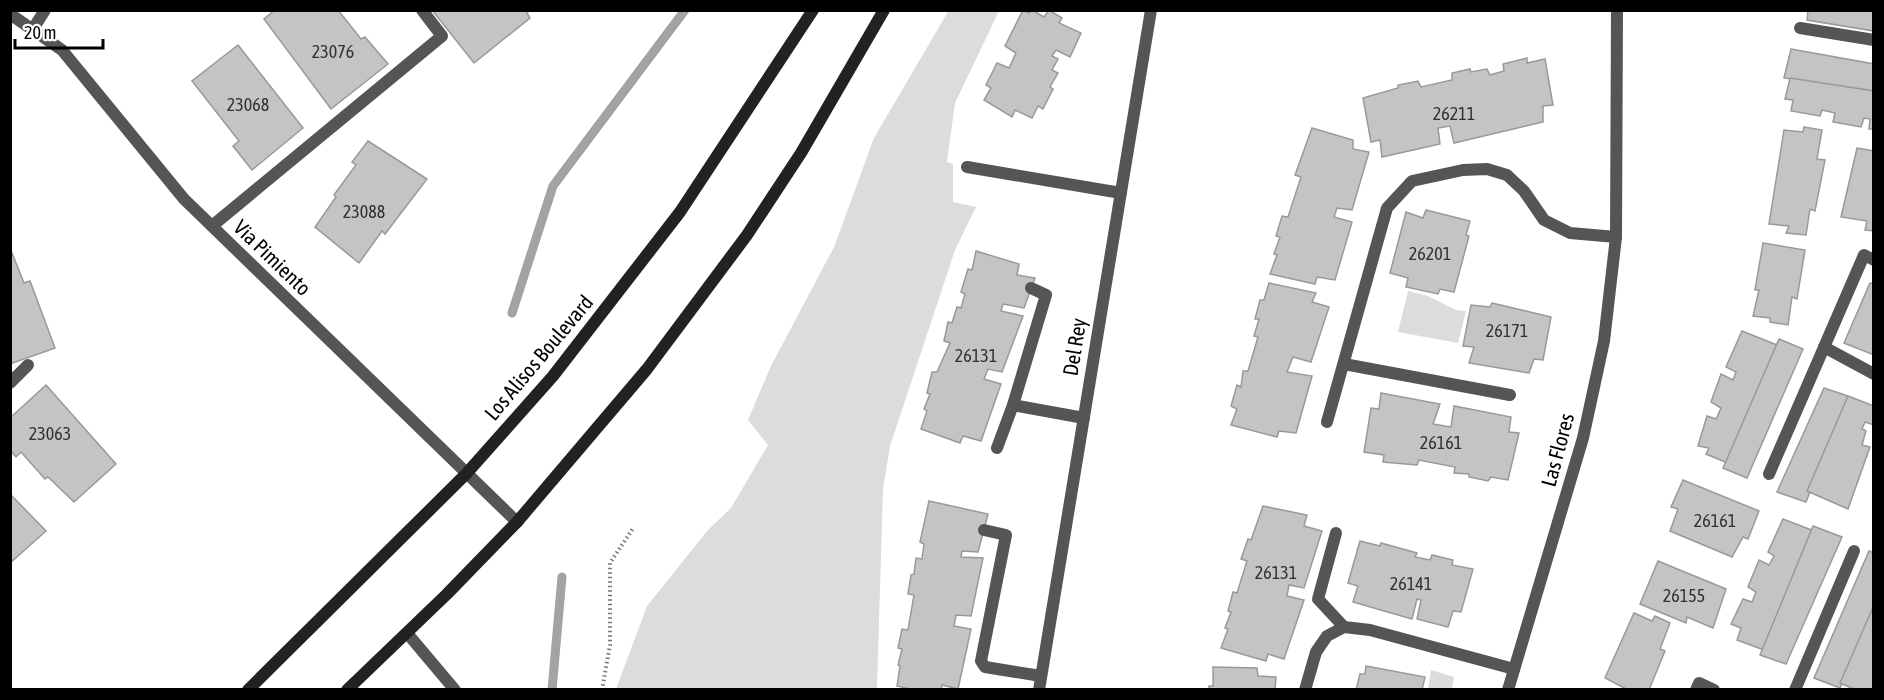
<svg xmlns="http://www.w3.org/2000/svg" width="1884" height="700" viewBox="0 0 1884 700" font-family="'Asap Condensed',sans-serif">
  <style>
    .green { fill: #dcdcdc }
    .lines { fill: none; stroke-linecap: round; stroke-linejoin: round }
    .stream { stroke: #a3a3a3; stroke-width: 9 }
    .building { fill: #c4c4c4; stroke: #999; stroke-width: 1.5 }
    .path { stroke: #777; stroke-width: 4; stroke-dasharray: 1.5 3; stroke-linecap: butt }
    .service { stroke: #555; stroke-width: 12 }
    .minor { stroke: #555; stroke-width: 12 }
    .tertiary { stroke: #555; stroke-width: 12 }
    .secondary { stroke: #222; stroke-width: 12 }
    .labels { text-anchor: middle; stroke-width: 4.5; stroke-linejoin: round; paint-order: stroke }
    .number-label { font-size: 18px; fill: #313131 }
    .street-label { font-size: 21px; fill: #000; stroke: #fff }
  </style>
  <rect width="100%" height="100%" fill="#fff"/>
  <g class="green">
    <path d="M 949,10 L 999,11 L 955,103 L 947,162 L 953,164 L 953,202 L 976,207 L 955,250 L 890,446 L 883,489 L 877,689 L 616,689 L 647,606 L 707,531 L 731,508 L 768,445 L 748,420 L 771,366 L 834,247 L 874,138 Z"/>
    <path d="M 1408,291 L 1428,296 L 1456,310 L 1466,311 L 1458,343 L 1398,332 Z"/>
    <path d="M 1431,670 L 1454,677 L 1452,689 L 1428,689 Z"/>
  </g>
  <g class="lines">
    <g class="stream">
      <path d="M 512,313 L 553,186 L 685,10"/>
      <path d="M 552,690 L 562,577"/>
    </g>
  </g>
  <g class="building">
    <path d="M 275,10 L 338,10 L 361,39 L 365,37 L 388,64 L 331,109 L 264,19 Z"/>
    <path d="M 432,10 L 530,10 L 527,13 L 530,18 L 474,63 Z"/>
    <path d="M 1023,10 L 1029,13 L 1032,10 L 1044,17 L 1049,10 L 1062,18 L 1059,23 L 1081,33 L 1070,57 L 1056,50 L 1052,56 L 1058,59 L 1052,70 L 1058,73 L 1050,87 L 1053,89 L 1043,109 L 1038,106 L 1032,118 L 1015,110 L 1012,117 L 984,100 L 991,88 L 986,85 L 997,63 L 1009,68 L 1016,53 L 1005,46 Z"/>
    <path d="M 1808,10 L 1874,10 L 1874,31 L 1807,20 Z"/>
    <path d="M 238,45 L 303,128 L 252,170 L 233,146 L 239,141 L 192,81 Z"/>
    <path d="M 1791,49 L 1874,64 L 1874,93 L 1784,78 Z"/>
    <path d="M 1527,58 L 1527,63 L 1545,59 L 1553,105 L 1543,106 L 1543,122 L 1454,143 L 1450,126 L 1438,128 L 1440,144 L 1382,157 L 1380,140 L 1371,142 L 1363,98 L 1398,88 L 1398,85 L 1418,81 L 1421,87 L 1452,80 L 1452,73 L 1470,69 L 1471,72 L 1487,69 L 1490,75 L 1504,71 L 1503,64 Z"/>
    <path d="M 1790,78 L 1874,91 L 1874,129 L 1869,129 L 1870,119 L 1864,118 L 1861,127 L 1833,122 L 1835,113 L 1822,110 L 1820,116 L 1791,111 L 1793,100 L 1785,99 Z"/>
    <path d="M 1804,127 L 1822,130 L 1817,159 L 1825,160 L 1815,211 L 1810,209 L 1806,235 L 1786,233 L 1789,226 L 1769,224 L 1784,130 L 1803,132 Z"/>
    <path d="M 1312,128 L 1353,140 L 1353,149 L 1369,152 L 1352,210 L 1337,208 L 1334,217 L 1352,222 L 1335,280 L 1317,277 L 1315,284 L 1270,274 L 1277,255 L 1274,254 L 1280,237 L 1276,236 L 1282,216 L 1288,217 L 1301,177 L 1295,175 Z"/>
    <path d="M 368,141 L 427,179 L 385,234 L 382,231 L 359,263 L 315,227 L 336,197 L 334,195 L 356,165 L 352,162 Z"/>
    <path d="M 1857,148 L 1874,151 L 1874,231 L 1865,230 L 1867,221 L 1841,217 Z"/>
    <path d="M 1426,210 L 1470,221 L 1466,235 L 1469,236 L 1454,292 L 1440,289 L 1438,294 L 1406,287 L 1408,278 L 1390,273 L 1406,212 L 1423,218 Z"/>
    <path d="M 1763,243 L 1805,250 L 1797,299 L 1792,297 L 1788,325 L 1770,322 L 1770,318 L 1753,316 L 1759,290 L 1755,290 Z"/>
    <path d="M 10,248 L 24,283 L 30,281 L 55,348 L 10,364 Z"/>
    <path d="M 976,251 L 1019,264 L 1017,275 L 1035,278 L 1024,308 L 1003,304 L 1001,311 L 1023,316 L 1002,372 L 988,369 L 984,379 L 1001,384 L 981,441 L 963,436 L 960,443 L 921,429 L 927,411 L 924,409 L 930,394 L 927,393 L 932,372 L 937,372 L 950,343 L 944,341 L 948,322 L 952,323 L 957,307 L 961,308 L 965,294 L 961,292 L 968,269 L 972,270 Z"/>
    <path d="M 1269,283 L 1316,293 L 1312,302 L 1329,307 L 1311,362 L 1293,357 L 1287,372 L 1312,376 L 1296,433 L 1279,431 L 1277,437 L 1231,425 L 1237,409 L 1231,406 L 1237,385 L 1241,387 L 1243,371 L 1248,371 L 1258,337 L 1254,336 L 1259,319 L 1255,319 L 1260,300 L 1264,300 Z"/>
    <path d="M 1870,283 L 1874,284 L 1874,355 L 1844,343 Z"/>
    <path d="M 1492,303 L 1551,317 L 1543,360 L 1534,359 L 1529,373 L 1469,363 L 1474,347 L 1463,346 L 1471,305 L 1490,307 Z"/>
    <path d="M 1742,331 L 1777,345 L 1730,464 L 1706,454 L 1709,448 L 1698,446 L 1707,416 L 1716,419 L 1721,408 L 1711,402 L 1721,374 L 1733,380 L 1736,372 L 1726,367 Z"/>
    <path d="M 1779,339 L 1803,349 L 1747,478 L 1723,468 Z"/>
    <path d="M 46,385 L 116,464 L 74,502 L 48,477 L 45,479 L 21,452 L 16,457 L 10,450 L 10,418 Z"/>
    <path d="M 1824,388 L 1848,396 L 1806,502 L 1777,492 Z"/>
    <path d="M 1381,393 L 1440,404 L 1433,424 L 1451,427 L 1454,406 L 1511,417 L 1509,432 L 1519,433 L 1508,480 L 1491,477 L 1488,481 L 1469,477 L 1469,474 L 1454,473 L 1455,467 L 1419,460 L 1417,465 L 1383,462 L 1384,455 L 1364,452 L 1371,408 L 1379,409 Z"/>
    <path d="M 1848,396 L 1874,406 L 1874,425 L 1865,422 L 1862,429 L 1866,431 L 1862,445 L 1870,447 L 1848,509 L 1807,491 Z"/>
    <path d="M 1683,480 L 1759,511 L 1748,539 L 1743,537 L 1732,557 L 1670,531 L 1678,509 L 1671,507 Z"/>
    <path d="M 10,494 L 46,531 L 10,563 Z"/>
    <path d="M 929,501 L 988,514 L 978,552 L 962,551 L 961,557 L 983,558 L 971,616 L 956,615 L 954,626 L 971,629 L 958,689 L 942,685 L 941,690 L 915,690 L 897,686 L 900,666 L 898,665 L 902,649 L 898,648 L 902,629 L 908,630 L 914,595 L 908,594 L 911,575 L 914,574 L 916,558 L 922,559 L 924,544 L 920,542 Z"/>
    <path d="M 1263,506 L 1307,515 L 1304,526 L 1322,531 L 1304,588 L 1289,585 L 1287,596 L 1304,600 L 1284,659 L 1268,654 L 1266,661 L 1221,648 L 1228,629 L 1225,628 L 1231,612 L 1228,611 L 1233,592 L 1237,593 L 1247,561 L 1241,559 L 1248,539 L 1251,540 Z"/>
    <path d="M 1783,519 L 1814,531 L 1764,650 L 1737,640 L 1741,628 L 1731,624 L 1743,599 L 1752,602 L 1756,592 L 1748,587 L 1759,560 L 1769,565 L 1774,556 L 1768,552 Z"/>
    <path d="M 1813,526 L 1842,537 L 1786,664 L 1760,655 Z"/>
    <path d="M 1360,541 L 1380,546 L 1381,543 L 1417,553 L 1415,557 L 1430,560 L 1432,555 L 1453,560 L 1452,565 L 1473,569 L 1461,612 L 1453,611 L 1448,627 L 1417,619 L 1421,600 L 1417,599 L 1412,619 L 1353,602 L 1358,586 L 1348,583 Z"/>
    <path d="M 1869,551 L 1874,553 L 1874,611 L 1840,688 L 1814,678 Z"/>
    <path d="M 1658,561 L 1726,589 L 1713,628 L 1687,617 L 1686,623 L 1640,604 Z"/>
    <path d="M 1874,605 L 1874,690 L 1856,690 L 1840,683 Z"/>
    <path d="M 1634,613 L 1652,621 L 1655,616 L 1670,623 L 1660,649 L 1665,651 L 1649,690 L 1628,690 L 1605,678 Z"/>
    <path d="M 1366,666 L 1425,677 L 1422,690 L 1356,690 L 1360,674 L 1365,674 Z"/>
    <path d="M 1213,667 L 1257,668 L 1258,676 L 1276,677 L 1275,690 L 1209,690 L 1209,686 L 1213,686 Z"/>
  </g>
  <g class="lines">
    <path class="path" d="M 602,690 L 610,645 L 610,563 L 634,527"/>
    <g class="service">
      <path d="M 967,167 L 1121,193"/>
      <path d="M 212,226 L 442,36 L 422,10"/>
      <path d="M 1031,288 L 1046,295 L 1013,405 L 1084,418"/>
      <path d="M 10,383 L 28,365"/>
      <path d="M 997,448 L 1013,405"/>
      <path d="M 984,530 L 1006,535 L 981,661 L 985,667 L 1041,676"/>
      <path d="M 407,633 L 455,690"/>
    </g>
    <g class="minor">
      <path d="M 1800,28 L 1874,40"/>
      <path d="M 1824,347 L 1874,374"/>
      <path d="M 1344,364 L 1510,395"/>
      <path d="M 1327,422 L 1387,208 L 1412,181 L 1463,170 L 1487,169 L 1507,175 L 1524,191 L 1544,220 L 1570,233 L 1616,237"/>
      <path d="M 1769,474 L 1864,255 L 1874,260"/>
      <path d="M 1336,533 L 1318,599 L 1344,627"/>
      <path d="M 1039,690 L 1151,10"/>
      <path d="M 1305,690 L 1316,652 L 1327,636 L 1344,627 L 1370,630 L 1514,669"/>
      <path d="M 1508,690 L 1583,438 L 1604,341 L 1616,237 L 1617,10"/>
      <path d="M 1696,690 L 1699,683 L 1714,690"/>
      <path d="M 1795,690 L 1854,551"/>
    </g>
    <g class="tertiary">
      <path d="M 10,14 L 62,50 L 184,199 L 517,522"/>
      <path d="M 33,29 L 45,10"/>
    </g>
    <g class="secondary">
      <path d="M 248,690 L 466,474 L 553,376 L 680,212 L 813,10"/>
      <path d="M 347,690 L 447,594 L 517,522 L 647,369 L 747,235 L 801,153 L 884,10"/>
    </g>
  </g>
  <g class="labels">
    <g class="number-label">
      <text x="333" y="58">23076</text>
      <text x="248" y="111">23068</text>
      <text x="1454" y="120">26211</text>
      <text x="364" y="218">23088</text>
      <text x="1430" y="260">26201</text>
      <text x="1507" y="337">26171</text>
      <text x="976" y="362">26131</text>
      <text x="50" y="440">23063</text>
      <text x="1441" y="449">26161</text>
      <text x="1715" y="527">26161</text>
      <text x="1276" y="579">26131</text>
      <text x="1411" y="590">26141</text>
      <text x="1684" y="602">26155</text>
    </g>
    <g class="street-label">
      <text transform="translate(272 258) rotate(44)" y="7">Via Pimiento</text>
      <text transform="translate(1075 347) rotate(-81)" y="7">Del Rey</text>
      <text transform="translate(539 358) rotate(-50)" y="7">Los Alisos Boulevard</text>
      <text transform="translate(1558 450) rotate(-75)" y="7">Las Flores</text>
    </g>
  </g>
  <rect width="1884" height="700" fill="none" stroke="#000000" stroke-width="24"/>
  <path d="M15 39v9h88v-9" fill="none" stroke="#000000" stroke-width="3"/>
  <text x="24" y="39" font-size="18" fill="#000000" stroke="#ffffff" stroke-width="4.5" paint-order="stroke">20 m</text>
</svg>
